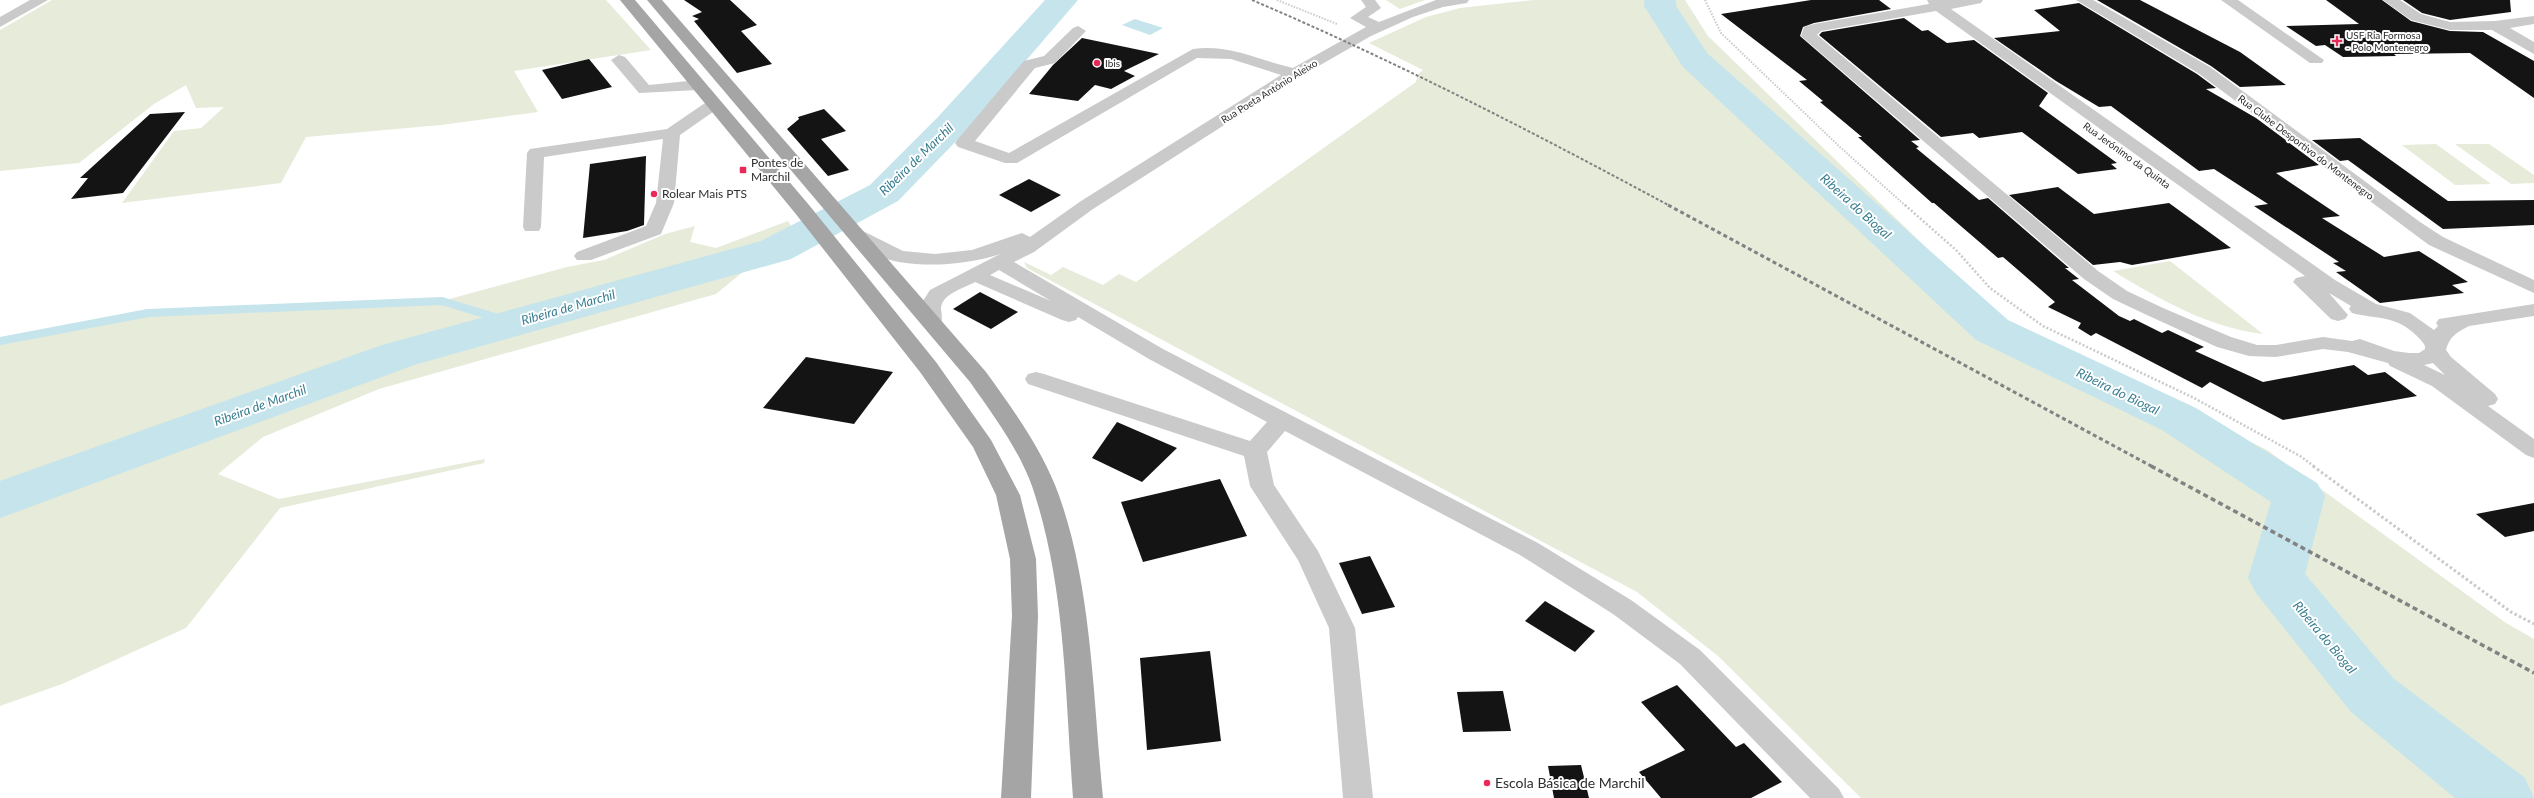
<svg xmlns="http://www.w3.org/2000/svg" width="2534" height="798" viewBox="0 0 2534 798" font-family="Lato,sans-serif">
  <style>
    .green { fill: #e6ebda }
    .water { fill: #c5e4ec }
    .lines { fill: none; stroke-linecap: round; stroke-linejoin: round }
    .stream { stroke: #c5e4ec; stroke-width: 8 }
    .river { fill: #c5e4ec; fill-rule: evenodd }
    .building { fill: #141414 }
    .path-far2 { stroke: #cacaca; stroke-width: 2; stroke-dasharray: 1.5 1.5; stroke-linecap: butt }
    .path-far1 { stroke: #cacaca; stroke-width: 2.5; stroke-dasharray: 2 2; stroke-linecap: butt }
    .path { stroke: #cacaca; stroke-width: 3; stroke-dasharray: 2.5 2.5; stroke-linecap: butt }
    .minor { fill: #cacaca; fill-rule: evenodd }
    .major { fill: #a5a5a5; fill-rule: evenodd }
    .rail-far2 { stroke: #828282; stroke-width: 2; stroke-dasharray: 3 2; stroke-linecap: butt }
    .rail-far1 { stroke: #828282; stroke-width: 3; stroke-dasharray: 4 3; stroke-linecap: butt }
    .rail { stroke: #828282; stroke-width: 3.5; stroke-dasharray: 5 3.5; stroke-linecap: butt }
    .poi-dot { fill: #ea2959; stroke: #fff; stroke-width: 1.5 }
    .labels { text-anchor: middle; stroke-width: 4; stroke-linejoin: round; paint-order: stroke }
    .far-poi-label { font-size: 10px; fill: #2d2d2d; stroke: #fff; text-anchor: start }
    .far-street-label { font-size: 10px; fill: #2d2d2d; stroke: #fff }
    .poi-label { font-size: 12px; fill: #2d2d2d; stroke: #fff; text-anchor: start }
    .water-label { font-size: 13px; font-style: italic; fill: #397e91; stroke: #fff }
    .near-poi-label { font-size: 14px; fill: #2d2d2d; stroke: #fff; text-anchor: start }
  </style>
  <rect width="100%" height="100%" fill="#fff"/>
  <g class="green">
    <path d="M 52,0 L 606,0 L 651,50 L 514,71 L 538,112 L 441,125 L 306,137 L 281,183 L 122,203 L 174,131 L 201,128 L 224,107 L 196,108 L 186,85 L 154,104 L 79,163 L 0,171 L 0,30 Z"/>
    <path d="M 1386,0 L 1425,0 L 1400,9 Z"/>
    <path d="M 1534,0 L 1685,0 L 1708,36 L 2005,324 L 2267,450 L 2506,623 L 2534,639 L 2534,798 L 1861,798 L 1718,656 L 1637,592 L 1027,268 L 1024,262 L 1051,275 L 1063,267 L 1103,285 L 1119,274 L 1136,282 L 1416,82 L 1418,74 L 1423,70 L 1369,43 L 1426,17 L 1460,8 Z"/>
    <path d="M 2436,144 L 2491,184 L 2455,185 L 2402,145 Z"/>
    <path d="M 2455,144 L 2489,144 L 2534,175 L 2534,183 L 2511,184 Z"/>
    <path d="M 788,221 L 804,246 L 749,267 L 716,294 L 379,389 L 263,437 L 218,474 L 279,499 L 485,459 L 484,463 L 280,508 L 186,628 L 62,684 L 0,706 L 0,341 L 148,313 L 442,301 L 567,267 L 604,260 L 665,234 L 695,226 L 690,242 L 716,248 Z"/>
    <path d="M 2170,261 L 2263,334 C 2209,328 2159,299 2113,271 Z"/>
  </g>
  <path class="water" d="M 1135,19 L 1163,28 L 1150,35 L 1122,25 Z"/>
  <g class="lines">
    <path class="stream" d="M 0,341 L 148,313 L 442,301 L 514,323"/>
    <g class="river">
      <path d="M 1045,0 L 1078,0 L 963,134 L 898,201 L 791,259 L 414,365 L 0,518 L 0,481 L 382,345 L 761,241 L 870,185 L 937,118 Z"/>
      <path d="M 1644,0 L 1676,0 L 1676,6 L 1707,53 L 2008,320 L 2196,408 L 2317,483 L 2325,496 L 2305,574 L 2393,678 L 2525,778 L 2534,798 L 2455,798 L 2351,712 L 2256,593 L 2248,578 L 2271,502 L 2162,430 L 1976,340 L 1683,67 L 1644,6 Z"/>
    </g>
  </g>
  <g class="building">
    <path d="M 684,0 L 730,0 L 757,25 L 741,31 L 772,64 L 737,73 L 694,21 L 699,19 L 692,16 L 702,12 Z"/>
    <path d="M 1811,0 L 1879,0 L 1891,9 L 1814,23 L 1803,27 L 1800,36 L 1920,140 L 1911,141 L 1919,147 L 1916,148 L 1979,200 L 1988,198 L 2069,268 L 2065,268 L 2079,279 L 2072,280 L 2119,316 L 2130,321 L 2134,319 L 2162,333 L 2168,330 L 2204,347 L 2195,351 L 2263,382 L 2354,365 L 2368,375 L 2385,372 L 2417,396 L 2283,420 L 2210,382 L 2202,388 L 2096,333 L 2091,336 L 2078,328 L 2081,323 L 2048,307 L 2055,302 L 2003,257 L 1998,258 L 1934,203 L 1932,203 L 1858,137 L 1862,137 L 1820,102 L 1823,101 L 1799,81 L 1807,80 L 1721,14 Z"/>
    <path d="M 2097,0 L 2140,0 L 2240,52 L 2286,85 L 2240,87 L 2211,66 Z"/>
    <path d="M 2326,0 L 2382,0 L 2411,21 L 2450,31 L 2483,32 L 2534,61 L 2534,98 L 2470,53 L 2394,54 L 2396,56 L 2343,57 L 2325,45 L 2316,46 L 2286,26 L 2359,24 Z"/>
    <path d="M 2403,0 L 2510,0 L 2511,12 L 2450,20 L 2422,13 Z"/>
    <path d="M 2079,3 L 2197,74 L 2216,88 L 2206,89 L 2256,118 L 2319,165 L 2276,173 L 2340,216 L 2322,218 L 2384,257 L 2419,251 L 2468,282 L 2452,285 L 2464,293 L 2380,303 L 2336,272 L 2346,271 L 2333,263 L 2339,262 L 2254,206 L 2268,204 L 2214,169 L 2199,171 L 2111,106 L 2099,107 L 2056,81 L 1994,38 L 2060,31 L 2034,10 Z"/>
    <path d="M 1904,18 L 1922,31 L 1928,30 L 1947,43 L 1974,40 L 2048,93 L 2039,106 L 2117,163 L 2111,164 L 2117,169 L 2078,174 L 2022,132 L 1979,138 L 1973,133 L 1941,137 L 1819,35 L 1822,32 Z"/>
    <path d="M 1082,38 L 1159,54 L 1124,71 L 1135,76 L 1111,89 L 1095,85 L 1078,101 L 1029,94 L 1053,65 Z"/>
    <path d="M 589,59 L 612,87 L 562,99 L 542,70 Z"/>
    <path d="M 824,109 L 846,131 L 821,139 L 849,170 L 828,176 L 787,129 L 799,119 L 798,117 Z"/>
    <path d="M 185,112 L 123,193 L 71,199 L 88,178 L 80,178 L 150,114 Z"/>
    <path d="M 2360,138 L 2448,201 L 2534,200 L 2534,225 L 2443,229 L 2348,160 L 2340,161 L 2312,140 Z"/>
    <path d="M 646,156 L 644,225 L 627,231 L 583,238 L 590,164 Z"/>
    <path d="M 1029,179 L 1061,195 L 1031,212 L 999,195 Z"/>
    <path d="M 2058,187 L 2094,214 L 2169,203 L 2231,248 L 2132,265 L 2120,262 L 2093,265 L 2009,195 Z"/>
    <path d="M 980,292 L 1018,312 L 991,329 L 953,309 Z"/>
    <path d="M 806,357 L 893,372 L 854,424 L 763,408 Z"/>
    <path d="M 1117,422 L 1177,448 L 1142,482 L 1092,458 Z"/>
    <path d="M 1220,479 L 1247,536 L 1143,562 L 1121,502 Z"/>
    <path d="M 2534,503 L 2534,531 L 2505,537 L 2476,514 Z"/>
    <path d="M 1370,556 L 1395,607 L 1362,614 L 1339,563 Z"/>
    <path d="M 1545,601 L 1595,631 L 1575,652 L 1525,621 Z"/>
    <path d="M 1210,651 L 1221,741 L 1147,750 L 1140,658 Z"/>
    <path d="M 1677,685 L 1736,747 L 1744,743 L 1782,782 L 1751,798 L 1661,798 L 1639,772 L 1685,750 L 1641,702 Z"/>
    <path d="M 1503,691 L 1511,731 L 1463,732 L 1457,692 Z"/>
    <path d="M 1581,765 L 1589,798 L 1554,798 L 1548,766 Z"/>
  </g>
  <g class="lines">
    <g class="path-far2">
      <path d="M 1277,0 L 1337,24"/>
      <path d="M 1705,0 L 1721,33 L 1841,148 L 1906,206"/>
    </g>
    <path class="path-far1" d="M 1905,205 L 1956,250 L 1990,288 L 2043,326 L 2194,398 L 2300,456 L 2315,467"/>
    <path class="path" d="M 2313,466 L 2511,612 L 2534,624"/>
    <g class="minor">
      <path d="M 30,0 L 48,0 L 0,27 L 0,17 Z"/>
      <path d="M 1361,0 L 1375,0 L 1381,8 L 1368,17 L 1379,22 L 1436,0 L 1469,0 L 1467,3 L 1443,7 L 1413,17 L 1371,36 L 1301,76 L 1093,209 L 1034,252 L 1014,262 L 1163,349 L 1538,543 L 1631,600 L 1700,650 L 1839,789 L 1844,798 L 1810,798 L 1680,664 L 1613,614 L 1520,555 L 1285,431 L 1267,452 L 1274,485 L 1318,551 L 1355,628 L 1373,798 L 1343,798 L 1329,628 L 1298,560 L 1250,486 L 1244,456 L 1028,384 L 1025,379 L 1028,374 L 1036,372 L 1044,374 L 1250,441 L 1267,422 L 1149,359 L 1078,317 L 1076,320 L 1069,322 L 1062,320 L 975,282 C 964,288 941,294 941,309 C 942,316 943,322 939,327 L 932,329 L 925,327 L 922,323 L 921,304 L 930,290 L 1000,254 C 960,268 875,274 848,234 L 850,230 L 857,228 L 903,251 L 935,254 L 972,250 L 1022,233 L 1030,237 L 1081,201 L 1281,75 L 1231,59 L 1197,58 L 1017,163 L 1005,163 L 958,147 L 955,143 L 958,139 L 1024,61 L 1044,56 L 1073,28 L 1078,26 L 1086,31 L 1055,63 L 1035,68 L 975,141 L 1009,153 L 1193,49 C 1229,44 1258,60 1293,68 L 1366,27 L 1350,18 L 1366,7 ZM 999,270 L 1051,301 L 990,275 Z"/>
      <path d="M 1927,0 L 1983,0 L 1981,3 L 1951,9 L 2335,280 L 2376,304 L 2410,313 L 2434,330 L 2438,326 L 2436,323 L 2439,319 L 2534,304 L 2534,316 L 2469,326 C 2456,333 2450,336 2446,350 L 2451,357 L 2495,394 L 2498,399 L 2495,404 L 2488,406 L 2534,439 L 2534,458 L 2526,455 L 2432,386 L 2390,366 L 2388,363 L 2348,352 L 2323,349 L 2276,357 L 2249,356 L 2217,347 L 2149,316 L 2113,299 L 2084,279 L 1801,36 L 1804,27 L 1814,24 L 1929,4 ZM 1936,11 L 2305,276 L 2296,278 L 2293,282 L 2331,319 L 2338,321 L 2345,319 L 2348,315 L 2329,293 L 2351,306 L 2349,309 L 2352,313 C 2378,320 2395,314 2418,337 C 2421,341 2426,344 2425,349 L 2419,353 L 2409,353 L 2394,351 L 2360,339 L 2352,341 L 2323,337 L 2276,345 L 2257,345 L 2231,337 L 2163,308 L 2127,291 L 2098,271 L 1817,35 L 1821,31 ZM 2433,363 L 2445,375 L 2424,365 Z"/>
      <path d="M 2076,0 L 2093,0 L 2210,67 L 2420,222 L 2443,237 L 2534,280 L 2534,293 L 2429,245 L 2198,73 Z"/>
      <path d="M 2221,0 L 2238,0 L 2324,60 L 2322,63 L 2310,63 Z"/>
      <path d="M 2383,0 L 2400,0 L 2421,14 L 2450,22 L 2495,21 L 2534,16 L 2534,24 L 2510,28 L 2534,42 L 2534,54 L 2492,30 L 2450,30 L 2411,20 Z"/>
      <path d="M 619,55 L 625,57 L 649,85 L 698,80 L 706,85 L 698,90 L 639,93 L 611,60 Z"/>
      <path d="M 714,99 L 722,104 L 720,107 L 680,135 L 674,203 L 661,234 L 591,260 L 577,260 L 574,256 L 577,252 L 646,226 L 656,203 L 663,139 L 544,157 L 541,227 L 539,231 L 525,231 L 523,227 L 527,153 L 530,149 L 667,129 L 708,101 Z"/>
    </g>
    <g class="major">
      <path d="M 620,0 L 635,0 L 809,205 L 936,362 L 991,440 L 1020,495 L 1036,559 L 1038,616 L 1031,798 L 1001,798 L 1012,616 L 1010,559 L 996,495 L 973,447 L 920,372 L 795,213 Z"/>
      <path d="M 647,0 L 662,0 L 986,372 C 1012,408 1038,444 1055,485 C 1092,578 1093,699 1103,798 L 1073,798 C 1065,694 1066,586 1032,486 C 1018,448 993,415 970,382 Z"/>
    </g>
    <path class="rail-far2" d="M 1252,0 C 1395,61 1533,132 1670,206"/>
    <path class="rail-far1" d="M 1668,205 L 2153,467"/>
    <path class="rail" d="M 2151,466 L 2534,673"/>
  </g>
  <g class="poi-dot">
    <path d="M2335 35h4v4h4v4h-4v4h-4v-4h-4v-4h4z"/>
    <circle cx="1097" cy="63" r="4"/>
    <rect x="739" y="166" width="8" height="8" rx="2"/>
    <circle cx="654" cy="194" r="4"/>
    <circle cx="1487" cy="783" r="4"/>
  </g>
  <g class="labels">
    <g class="far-poi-label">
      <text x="2346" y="39">USF Ria Formosa<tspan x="2346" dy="12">- Polo Montenegro</tspan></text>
      <text x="1105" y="67">Ibis</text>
    </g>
    <g class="far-street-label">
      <text transform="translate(1269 91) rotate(-32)" y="4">Rua Poeta António Aleixo</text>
      <text transform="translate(2306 147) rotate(37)" y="4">Rua Clube Desportivo do Montenegro</text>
      <text transform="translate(2127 155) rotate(36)" y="4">Rua Jerónimo da Quinta</text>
    </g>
    <g class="poi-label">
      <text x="751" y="167">Pontes de<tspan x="751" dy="14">Marchil</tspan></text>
      <text x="662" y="198">Rolear Mais PTS</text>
    </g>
    <g class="water-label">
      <text transform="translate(916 159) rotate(-44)" y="5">Ribeira de Marchil</text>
      <text transform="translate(1856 206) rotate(42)" y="5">Ribeira do Biogal</text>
      <text transform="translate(568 307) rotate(-16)" y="5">Ribeira de Marchil</text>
      <text transform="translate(2118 391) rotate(26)" y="5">Ribeira do Biogal</text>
      <text transform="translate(260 405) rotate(-20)" y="5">Ribeira de Marchil</text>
      <text transform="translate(2325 637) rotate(50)" y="5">Ribeira do Biogal</text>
    </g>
    <g class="near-poi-label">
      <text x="1495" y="788">Escola Básica de Marchil</text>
    </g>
  </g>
</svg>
